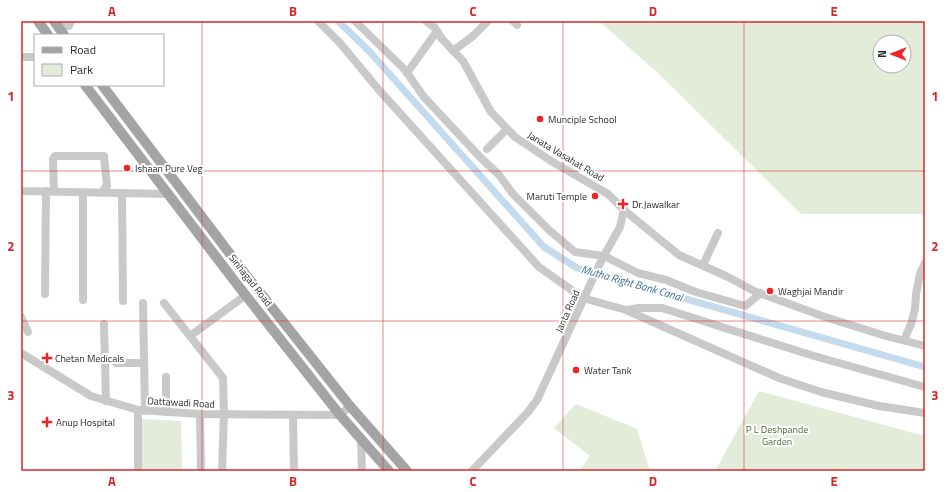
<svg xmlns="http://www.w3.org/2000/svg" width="946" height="492" viewBox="0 0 946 492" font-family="'Titillium Web',sans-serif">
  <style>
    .green { fill: #e2ecd8; fill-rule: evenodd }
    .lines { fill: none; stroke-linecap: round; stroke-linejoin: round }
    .canal { stroke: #c3dbed; stroke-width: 7 }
    .minor { stroke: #c9c9c9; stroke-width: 8 }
    .major { stroke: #a4a4a4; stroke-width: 10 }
    .grid { fill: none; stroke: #d62828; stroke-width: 1; stroke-opacity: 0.55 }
    .poi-dot { fill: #f22027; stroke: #fff; stroke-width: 1.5 }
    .labels { text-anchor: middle; stroke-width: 4; stroke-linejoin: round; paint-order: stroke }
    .poi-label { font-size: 10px; fill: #2c2c2c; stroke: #fff; text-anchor: start }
    .street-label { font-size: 10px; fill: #2c2c2c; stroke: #fff }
    .park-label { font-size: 10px; fill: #4d6b37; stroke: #fff }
    .water-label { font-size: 11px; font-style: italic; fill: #356b94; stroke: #fff }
    .neatline { fill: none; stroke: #d62828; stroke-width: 1.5 }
    .grid-label { font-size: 13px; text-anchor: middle; font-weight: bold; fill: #d62828 }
  </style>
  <rect width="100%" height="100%" fill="#fff"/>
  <g class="green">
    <path d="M 599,21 L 925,21 L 925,214 L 801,214 L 658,73 ZM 880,42 L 904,42 L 904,66 L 880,66 Z"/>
    <path d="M 759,391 L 925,436 L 925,471 L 715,471 Z"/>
    <path d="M 576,404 L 637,429 L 650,471 L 579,471 L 590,456 L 554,428 Z"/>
    <path d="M 142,419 L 181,421 L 182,471 L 142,471 Z"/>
  </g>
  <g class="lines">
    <path class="canal" d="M 338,21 L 369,51 L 544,247 L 577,268 L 925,367"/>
    <g class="minor">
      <path d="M 318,21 L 340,43 L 379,90 L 539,267 L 583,298 L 626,310 L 779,378 L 821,392 L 879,406 L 925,413"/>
      <path d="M 355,21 L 405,70 L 424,97 L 480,157 L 499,175 L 513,194 L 549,230 L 575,252 L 604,256 L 638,273 L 666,280 L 696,292 L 745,306 L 761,293"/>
      <path d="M 426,21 L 435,28 L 442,39 L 463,61 L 491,112 L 515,137 L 551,161 L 608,194 L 624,210 L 679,255 L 726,276 L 754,291 L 825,317 L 886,336 L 925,346"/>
      <path d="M 513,21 L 517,25"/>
      <path d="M 55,23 L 69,26 L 71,21"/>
      <path d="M 453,51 L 473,36 L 488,21"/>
      <path d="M 21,57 L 34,57"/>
      <path d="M 407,73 L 437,31"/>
      <path d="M 487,149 L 507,129"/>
      <path d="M 21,191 L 168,194"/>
      <path d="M 54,191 L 53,159 L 55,156 L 104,156 L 107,186 L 104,189 L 104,192"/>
      <path d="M 83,192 L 83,300"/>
      <path d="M 122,193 L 123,301"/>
      <path d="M 703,265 L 718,233"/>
      <path d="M 45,294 L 46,191"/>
      <path d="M 143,303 L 145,411"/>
      <path d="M 164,303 L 223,378 L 224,414 L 222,471"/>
      <path d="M 626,310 L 639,308 L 662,308 L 814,356 L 925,387"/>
      <path d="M 21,317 L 28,332"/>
      <path d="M 104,324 L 106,401"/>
      <path d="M 190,336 L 246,295"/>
      <path d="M 904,340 L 911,324 L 915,309 L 916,294 L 920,274 L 925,263"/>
      <path d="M 21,353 L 91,396 L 138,410 L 200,414 L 340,415 L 350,406"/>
      <path d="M 116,363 L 144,363"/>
      <path d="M 138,410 L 138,471"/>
      <path d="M 166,412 L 166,377"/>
      <path d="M 200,414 L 201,471"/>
      <path d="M 293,415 L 294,471"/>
      <path d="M 361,438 L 362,471"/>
      <path d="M 472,471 L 528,412 L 537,400 L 601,261 L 620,227 L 624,210"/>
    </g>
    <g class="major">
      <path d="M 38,21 L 48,35"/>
      <path d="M 54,21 L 64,35"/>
      <path d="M 85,85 L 236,283 L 340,415 L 389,471"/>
      <path d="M 102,85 L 246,275 L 350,406 L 407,471"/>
    </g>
  </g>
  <path class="grid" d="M 202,21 L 202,471M 383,21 L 383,471M 563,21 L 563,471M 744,21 L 744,471M 21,171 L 925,171M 21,321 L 925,321"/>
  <g class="poi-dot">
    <circle cx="540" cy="119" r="4"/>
    <circle cx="127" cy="168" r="4"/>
    <circle cx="595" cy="196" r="4"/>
    <path d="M621 198h4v4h4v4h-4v4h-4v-4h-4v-4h4z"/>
    <circle cx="770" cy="291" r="4"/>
    <path d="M45 352h4v4h4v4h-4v4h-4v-4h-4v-4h4z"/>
    <circle cx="576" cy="370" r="4"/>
    <path d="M45 416h4v4h4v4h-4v4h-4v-4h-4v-4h4z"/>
  </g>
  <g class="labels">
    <g class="poi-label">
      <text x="548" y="123">Munciple School</text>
      <text x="135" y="172">Ishaan Pure Veg</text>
      <text x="587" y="200" text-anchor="end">Maruti Temple</text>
      <text x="632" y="208">Dr.Jawalkar</text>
      <text x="778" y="295">Waghjai Mandir</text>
      <text x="55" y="362">Chetan Medicals</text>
      <text x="584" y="374">Water Tank</text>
      <text x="56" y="426">Anup Hospital</text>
    </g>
    <g class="street-label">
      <text transform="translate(566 156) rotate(31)" y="4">Janata Vasahat Road</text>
      <text transform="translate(251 280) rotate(52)" y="4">Sinhagad Road</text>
      <text transform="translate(567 311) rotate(-66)" y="4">Janta Road</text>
      <text transform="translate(181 402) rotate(3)" y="4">Dattawadi Road</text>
    </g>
    <g class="park-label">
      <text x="777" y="433">P L Deshpande<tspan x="777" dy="12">Garden</tspan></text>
    </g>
    <g class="water-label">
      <text transform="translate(632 283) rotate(16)" y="4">Mutha Right Bank Canal</text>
    </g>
  </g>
  <rect width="946" height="492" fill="none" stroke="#ffffff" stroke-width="44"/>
  <rect x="34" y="34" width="130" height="52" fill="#ffffff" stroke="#ababab"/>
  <rect x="42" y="47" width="20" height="6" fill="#a4a4a4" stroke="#ababab"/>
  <text x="70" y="54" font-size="12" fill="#2c2c2c">Road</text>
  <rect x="42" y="64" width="20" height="12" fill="#e2ecd8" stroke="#ababab"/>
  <text x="70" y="74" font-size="12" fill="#2c2c2c">Park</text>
  <g transform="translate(892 54) rotate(270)"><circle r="19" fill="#ffffff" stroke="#ababab"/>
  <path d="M0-3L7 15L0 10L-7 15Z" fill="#f22027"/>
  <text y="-6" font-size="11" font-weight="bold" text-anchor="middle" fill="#2c2c2c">N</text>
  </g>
  <rect x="22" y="22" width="902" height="448" class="neatline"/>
  <g class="grid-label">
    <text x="112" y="16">A</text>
    <text x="293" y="16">B</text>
    <text x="473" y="16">C</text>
    <text x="653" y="16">D</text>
    <text x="834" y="16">E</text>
    <text x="11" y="101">1</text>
    <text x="935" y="101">1</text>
    <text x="11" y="251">2</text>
    <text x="935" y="251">2</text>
    <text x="11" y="400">3</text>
    <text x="935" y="400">3</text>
    <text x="112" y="486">A</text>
    <text x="293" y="486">B</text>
    <text x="473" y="486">C</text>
    <text x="653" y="486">D</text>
    <text x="834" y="486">E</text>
  </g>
</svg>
